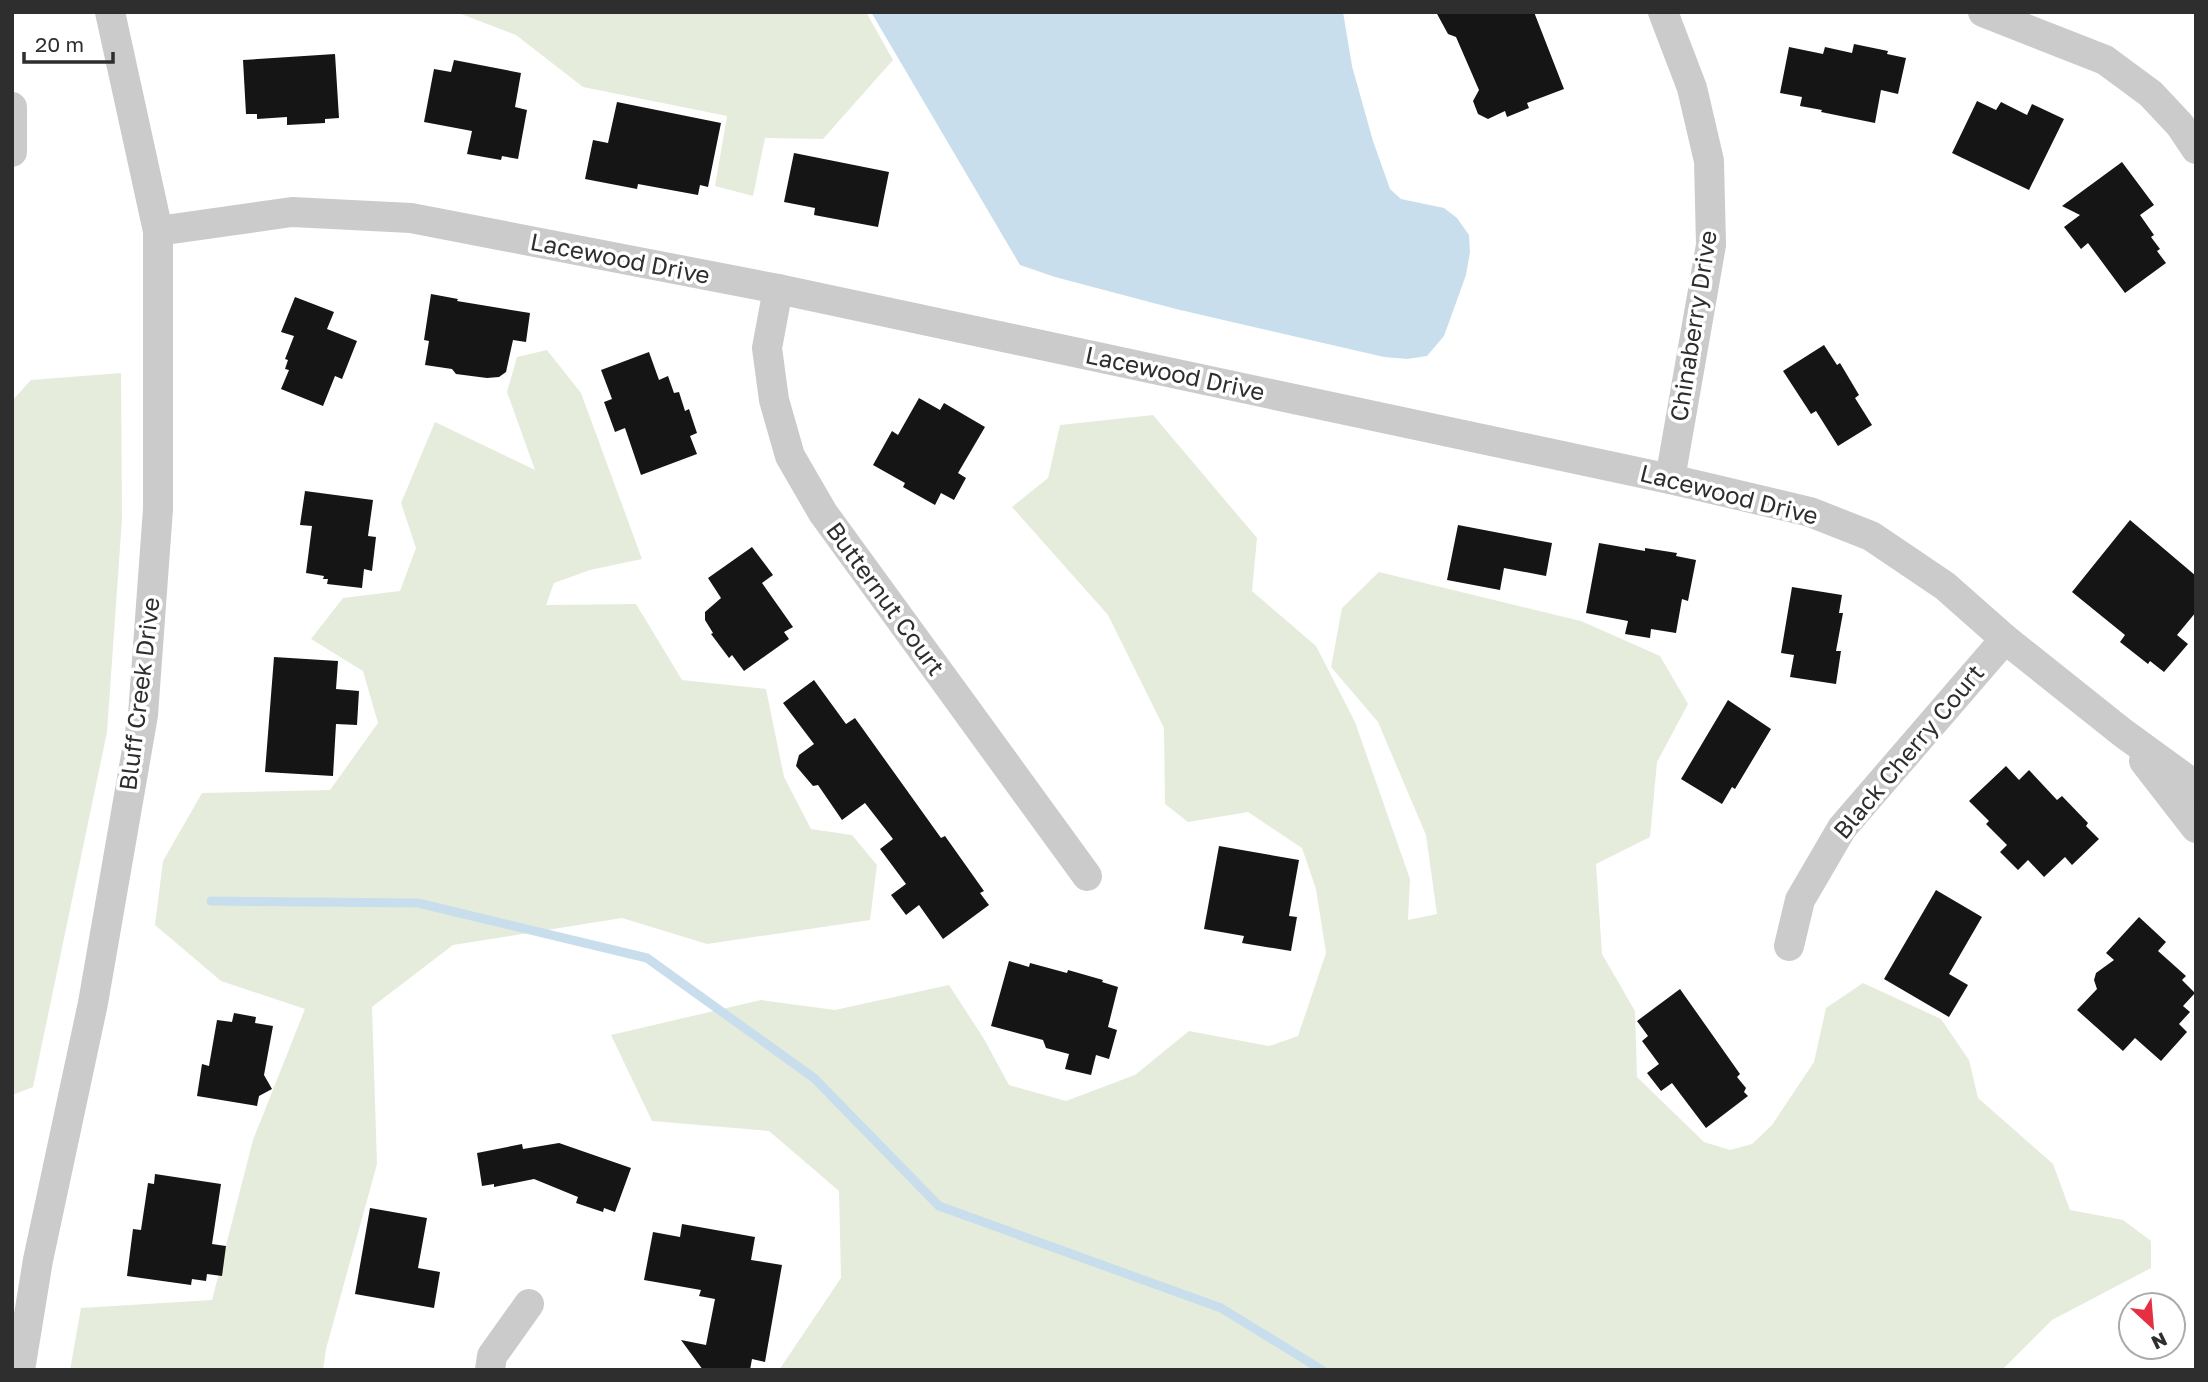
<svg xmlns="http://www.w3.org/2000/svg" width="2208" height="1382" viewBox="0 0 2208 1382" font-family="'Golos Text',sans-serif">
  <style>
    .green { fill: #e5ecdc }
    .water { fill: #c8deec }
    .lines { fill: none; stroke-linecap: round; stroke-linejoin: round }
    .stream { stroke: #c8deec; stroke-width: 9 }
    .building { fill: #151515 }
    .minor { stroke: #cbcbcb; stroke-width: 30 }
    .labels { text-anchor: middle; stroke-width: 7; stroke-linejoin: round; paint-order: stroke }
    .street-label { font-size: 24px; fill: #2e2e2e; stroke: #fff }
  </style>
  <rect width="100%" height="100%" fill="#fff"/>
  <g class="green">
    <path d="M 456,12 L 866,12 L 893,60 L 823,139 L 765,138 L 753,196 L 715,186 L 727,116 L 583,87 L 516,35 Z"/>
    <path d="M 547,350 L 581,393 L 642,559 L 590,570 L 554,583 L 546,605 L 636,604 L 682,680 L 766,689 L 784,777 L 811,829 L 852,835 L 877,865 L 870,920 L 707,944 L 622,918 L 453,945 L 372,1007 L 377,1164 L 326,1349 L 323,1370 L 70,1370 L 81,1308 L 212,1300 L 253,1140 L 305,1009 L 221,981 L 155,925 L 163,861 L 202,793 L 330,790 L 378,723 L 363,671 L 311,639 L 343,598 L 400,591 L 416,548 L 401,503 L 435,422 L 535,470 L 507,392 L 517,357 Z"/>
    <path d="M 121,373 L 122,519 L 107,732 L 33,1087 L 12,1095 L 12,401 L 31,380 Z"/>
    <path d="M 1153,415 L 1257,538 L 1252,591 L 1316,646 L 1355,722 L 1410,879 L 1408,920 L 1437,914 L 1426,835 L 1378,722 L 1331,667 L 1342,608 L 1379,572 L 1581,621 L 1660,656 L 1688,704 L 1657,762 L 1650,837 L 1596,864 L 1602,954 L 1635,1011 L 1637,1077 L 1704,1142 L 1730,1150 L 1752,1144 L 1772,1125 L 1814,1062 L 1826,1008 L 1863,983 L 1941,1019 L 1969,1060 L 1978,1098 L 2053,1164 L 2070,1210 L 2123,1220 L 2151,1241 L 2151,1268 L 2052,1320 L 2002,1370 L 779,1370 L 841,1278 L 839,1191 L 769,1131 L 652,1121 L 611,1035 L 761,1000 L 835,1010 L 949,985 L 984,1039 L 1009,1085 L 1066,1101 L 1135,1075 L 1189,1031 L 1269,1046 L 1298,1036 L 1326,953 L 1316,889 L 1302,848 L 1248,812 L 1188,822 L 1165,804 L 1164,728 L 1108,615 L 1012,507 L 1048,478 L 1060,425 Z"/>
  </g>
  <path class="water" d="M 871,12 L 1343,12 L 1352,66 L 1373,141 L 1390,189 L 1401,199 L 1444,208 L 1457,218 L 1469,235 L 1470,252 L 1466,275 L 1444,336 L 1427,356 L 1407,359 L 1384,357 L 1176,309 L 1055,277 L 1020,265 Z"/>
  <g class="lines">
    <path class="stream" d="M 211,901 L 418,903 L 647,958 L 814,1078 L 939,1206 L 1221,1308 L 1322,1370"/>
  </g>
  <g class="building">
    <path d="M 1436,12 L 1534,12 L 1564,89 L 1527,103 L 1529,108 L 1507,117 L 1505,111 L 1488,119 L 1478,114 L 1473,101 L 1479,90 L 1456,37 L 1448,34 Z"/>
    <path d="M 1854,44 L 1888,51 L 1887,54 L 1906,58 L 1898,94 L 1881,90 L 1875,123 L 1821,112 L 1822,110 L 1800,106 L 1802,97 L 1780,93 L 1789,47 L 1823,54 L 1825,47 L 1852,53 Z"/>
    <path d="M 335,54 L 339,118 L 325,119 L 325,123 L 287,125 L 287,117 L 257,119 L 257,114 L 246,114 L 243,60 Z"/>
    <path d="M 454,60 L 521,73 L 515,107 L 527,110 L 518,159 L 502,156 L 501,160 L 467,154 L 472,131 L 424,122 L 434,69 L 451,72 Z"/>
    <path d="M 1977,101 L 1996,110 L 2001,102 L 2027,115 L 2032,104 L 2064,119 L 2029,190 L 1952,153 Z"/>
    <path d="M 617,102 L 721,123 L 708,187 L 700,185 L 698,195 L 638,184 L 637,189 L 585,179 L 593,140 L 608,143 Z"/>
    <path d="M 794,153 L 889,172 L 878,227 L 814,215 L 815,208 L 784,202 Z"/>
    <path d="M 2122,162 L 2154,205 L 2140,215 L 2154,235 L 2151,237 L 2160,249 L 2157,251 L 2166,263 L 2125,293 L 2088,243 L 2081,249 L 2064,227 L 2080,215 L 2062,206 Z"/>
    <path d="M 431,294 L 458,299 L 457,301 L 530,313 L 526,342 L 513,340 L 506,372 L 499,377 L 487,378 L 456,374 L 452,369 L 425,365 L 429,341 L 424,340 Z"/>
    <path d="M 295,297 L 334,312 L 327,329 L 357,341 L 342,379 L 335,376 L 323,406 L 281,389 L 289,370 L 285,369 L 288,360 L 285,359 L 294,336 L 281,332 Z"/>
    <path d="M 1824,345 L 1837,365 L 1840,363 L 1859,395 L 1855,398 L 1872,425 L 1838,446 L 1816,411 L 1811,414 L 1783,371 Z"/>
    <path d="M 649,352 L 659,380 L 668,376 L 674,393 L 679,392 L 685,411 L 689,409 L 697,433 L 690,436 L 697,454 L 641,475 L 625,428 L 615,432 L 604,402 L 612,399 L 601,370 Z"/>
    <path d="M 919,398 L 940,410 L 944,403 L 985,427 L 958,473 L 966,478 L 954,500 L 941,493 L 935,505 L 903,487 L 905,483 L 873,465 L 892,431 L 898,435 Z"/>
    <path d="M 305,491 L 373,500 L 368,536 L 376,537 L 372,571 L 364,569 L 362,588 L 327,584 L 328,579 L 323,579 L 324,576 L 306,573 L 312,526 L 300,525 Z"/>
    <path d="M 2130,520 L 2196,576 L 2196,612 L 2177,635 L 2188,644 L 2164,672 L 2150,661 L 2148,664 L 2120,642 L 2125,635 L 2072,592 Z"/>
    <path d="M 1458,525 L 1552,543 L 1546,576 L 1504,568 L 1500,590 L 1447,580 Z"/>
    <path d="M 1599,543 L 1645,551 L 1645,548 L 1677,553 L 1676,556 L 1696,560 L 1688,601 L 1682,599 L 1676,633 L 1651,629 L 1650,638 L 1625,634 L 1628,621 L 1586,613 Z"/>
    <path d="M 752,547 L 773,575 L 762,583 L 793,627 L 784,632 L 789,639 L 744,671 L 732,655 L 729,658 L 711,634 L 713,633 L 705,620 L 705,612 L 721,598 L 708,578 Z"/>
    <path d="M 1792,587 L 1842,595 L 1839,613 L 1843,613 L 1836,651 L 1841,651 L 1836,684 L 1790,677 L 1794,655 L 1781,653 Z"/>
    <path d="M 274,657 L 338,661 L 336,689 L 359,691 L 357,725 L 336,724 L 333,776 L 265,772 Z"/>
    <path d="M 814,680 L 846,724 L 855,718 L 941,838 L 945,836 L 984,891 L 980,893 L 989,905 L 943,939 L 919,905 L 906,915 L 891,895 L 906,884 L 880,849 L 893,839 L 865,803 L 842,820 L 818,785 L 813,786 L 796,766 L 799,755 L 814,744 L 783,703 Z"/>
    <path d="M 1728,700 L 1771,729 L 1735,789 L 1732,787 L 1722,804 L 1681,779 Z"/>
    <path d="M 2006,766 L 2019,780 L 2029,770 L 2057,800 L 2062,796 L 2088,823 L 2086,826 L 2099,839 L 2072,865 L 2065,857 L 2044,877 L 2028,860 L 2018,870 L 2000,852 L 2007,845 L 1986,824 L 1989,821 L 1969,801 Z"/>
    <path d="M 1219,846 L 1299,860 L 1289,916 L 1297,917 L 1291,951 L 1242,943 L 1244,936 L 1204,929 Z"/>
    <path d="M 1936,890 L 1982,917 L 1949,974 L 1968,985 L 1949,1017 L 1884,979 Z"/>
    <path d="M 2139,917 L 2166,942 L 2158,951 L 2186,976 L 2182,980 L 2195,993 L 2183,1006 L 2190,1012 L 2179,1024 L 2187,1032 L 2161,1061 L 2135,1038 L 2123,1051 L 2077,1010 L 2097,989 L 2094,980 L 2096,973 L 2114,960 L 2106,953 Z"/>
    <path d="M 1009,961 L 1029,967 L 1030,963 L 1067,973 L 1068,970 L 1103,980 L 1102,982 L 1118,987 L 1108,1027 L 1117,1030 L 1109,1059 L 1096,1055 L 1091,1075 L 1065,1069 L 1069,1054 L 1046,1048 L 1043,1040 L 991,1026 Z"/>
    <path d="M 1680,989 L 1740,1074 L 1737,1077 L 1746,1088 L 1744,1092 L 1748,1096 L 1706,1128 L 1672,1083 L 1661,1091 L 1647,1073 L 1659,1064 L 1642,1041 L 1648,1036 L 1637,1021 Z"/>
    <path d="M 234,1013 L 256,1017 L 255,1023 L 273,1026 L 264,1075 L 272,1089 L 259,1096 L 257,1106 L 197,1096 L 202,1064 L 209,1066 L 217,1020 L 232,1022 Z"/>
    <path d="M 559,1143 L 631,1168 L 615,1212 L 604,1208 L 603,1212 L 576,1203 L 578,1197 L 534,1179 L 494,1187 L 494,1184 L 482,1186 L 477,1153 L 522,1144 L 523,1149 Z"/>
    <path d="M 155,1174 L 221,1184 L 212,1244 L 226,1246 L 222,1276 L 207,1274 L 206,1281 L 192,1279 L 191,1285 L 127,1276 L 133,1229 L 141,1230 L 148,1183 L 154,1184 Z"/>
    <path d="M 370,1208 L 427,1218 L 418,1268 L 440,1272 L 434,1308 L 355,1294 Z"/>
    <path d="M 682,1224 L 755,1237 L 751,1260 L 782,1265 L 765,1362 L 752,1359 L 750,1370 L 703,1370 L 681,1340 L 706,1345 L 715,1299 L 699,1296 L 701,1290 L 644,1280 L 653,1232 L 680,1237 Z"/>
  </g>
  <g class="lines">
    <g class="minor">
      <path d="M 1663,12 L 1692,88 L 1709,161 L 1711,245 L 1670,479"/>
      <path d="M 1983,12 L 2105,60 L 2151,94 L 2180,125 L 2196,149"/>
      <path d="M 12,107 L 12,152"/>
      <path d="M 158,231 L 292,212 L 411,218 L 778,289 L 1670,479 L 1810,512 L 1871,536 L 1945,586 L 2005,639 L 2123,733 L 2196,786"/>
      <path d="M 778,289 L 767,348 L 774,400 L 790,456 L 823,513 L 1087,876"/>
      <path d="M 2144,761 L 2196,828"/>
      <path d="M 1789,946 L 1800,900 L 1842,828 L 2005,639"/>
      <path d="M 20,1370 L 38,1260 L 93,1003 L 143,715 L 158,509 L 158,231 L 110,12"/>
      <path d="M 490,1370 L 492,1356 L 529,1304"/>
    </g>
  </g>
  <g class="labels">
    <g class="street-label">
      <text transform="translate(620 259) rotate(11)" y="8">Lacewood Drive</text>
      <text transform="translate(1694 326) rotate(-81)" y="8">Chinaberry Drive</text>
      <text transform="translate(1175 374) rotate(12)" y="8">Lacewood Drive</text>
      <text transform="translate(1729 495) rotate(14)" y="8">Lacewood Drive</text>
      <text transform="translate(885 599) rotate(54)" y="8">Butternut Court</text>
      <text transform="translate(140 694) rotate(-83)" y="8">Bluff Creek Drive</text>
      <text transform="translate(1909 752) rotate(-50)" y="8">Black Cherry Court</text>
    </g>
  </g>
  <rect width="2208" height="1382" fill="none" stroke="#2e2e2e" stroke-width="28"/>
  <g transform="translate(2152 1326) rotate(154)"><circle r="33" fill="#ffffff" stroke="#ababab" stroke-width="2"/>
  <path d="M0-5L12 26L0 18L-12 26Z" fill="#e53041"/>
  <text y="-10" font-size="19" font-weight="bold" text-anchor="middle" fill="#2e2e2e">N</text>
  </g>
  <path d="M24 52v10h89v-10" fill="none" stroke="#2e2e2e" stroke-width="3.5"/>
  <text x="35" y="52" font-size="21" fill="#2e2e2e" stroke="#ffffff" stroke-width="5" paint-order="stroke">20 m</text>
</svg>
